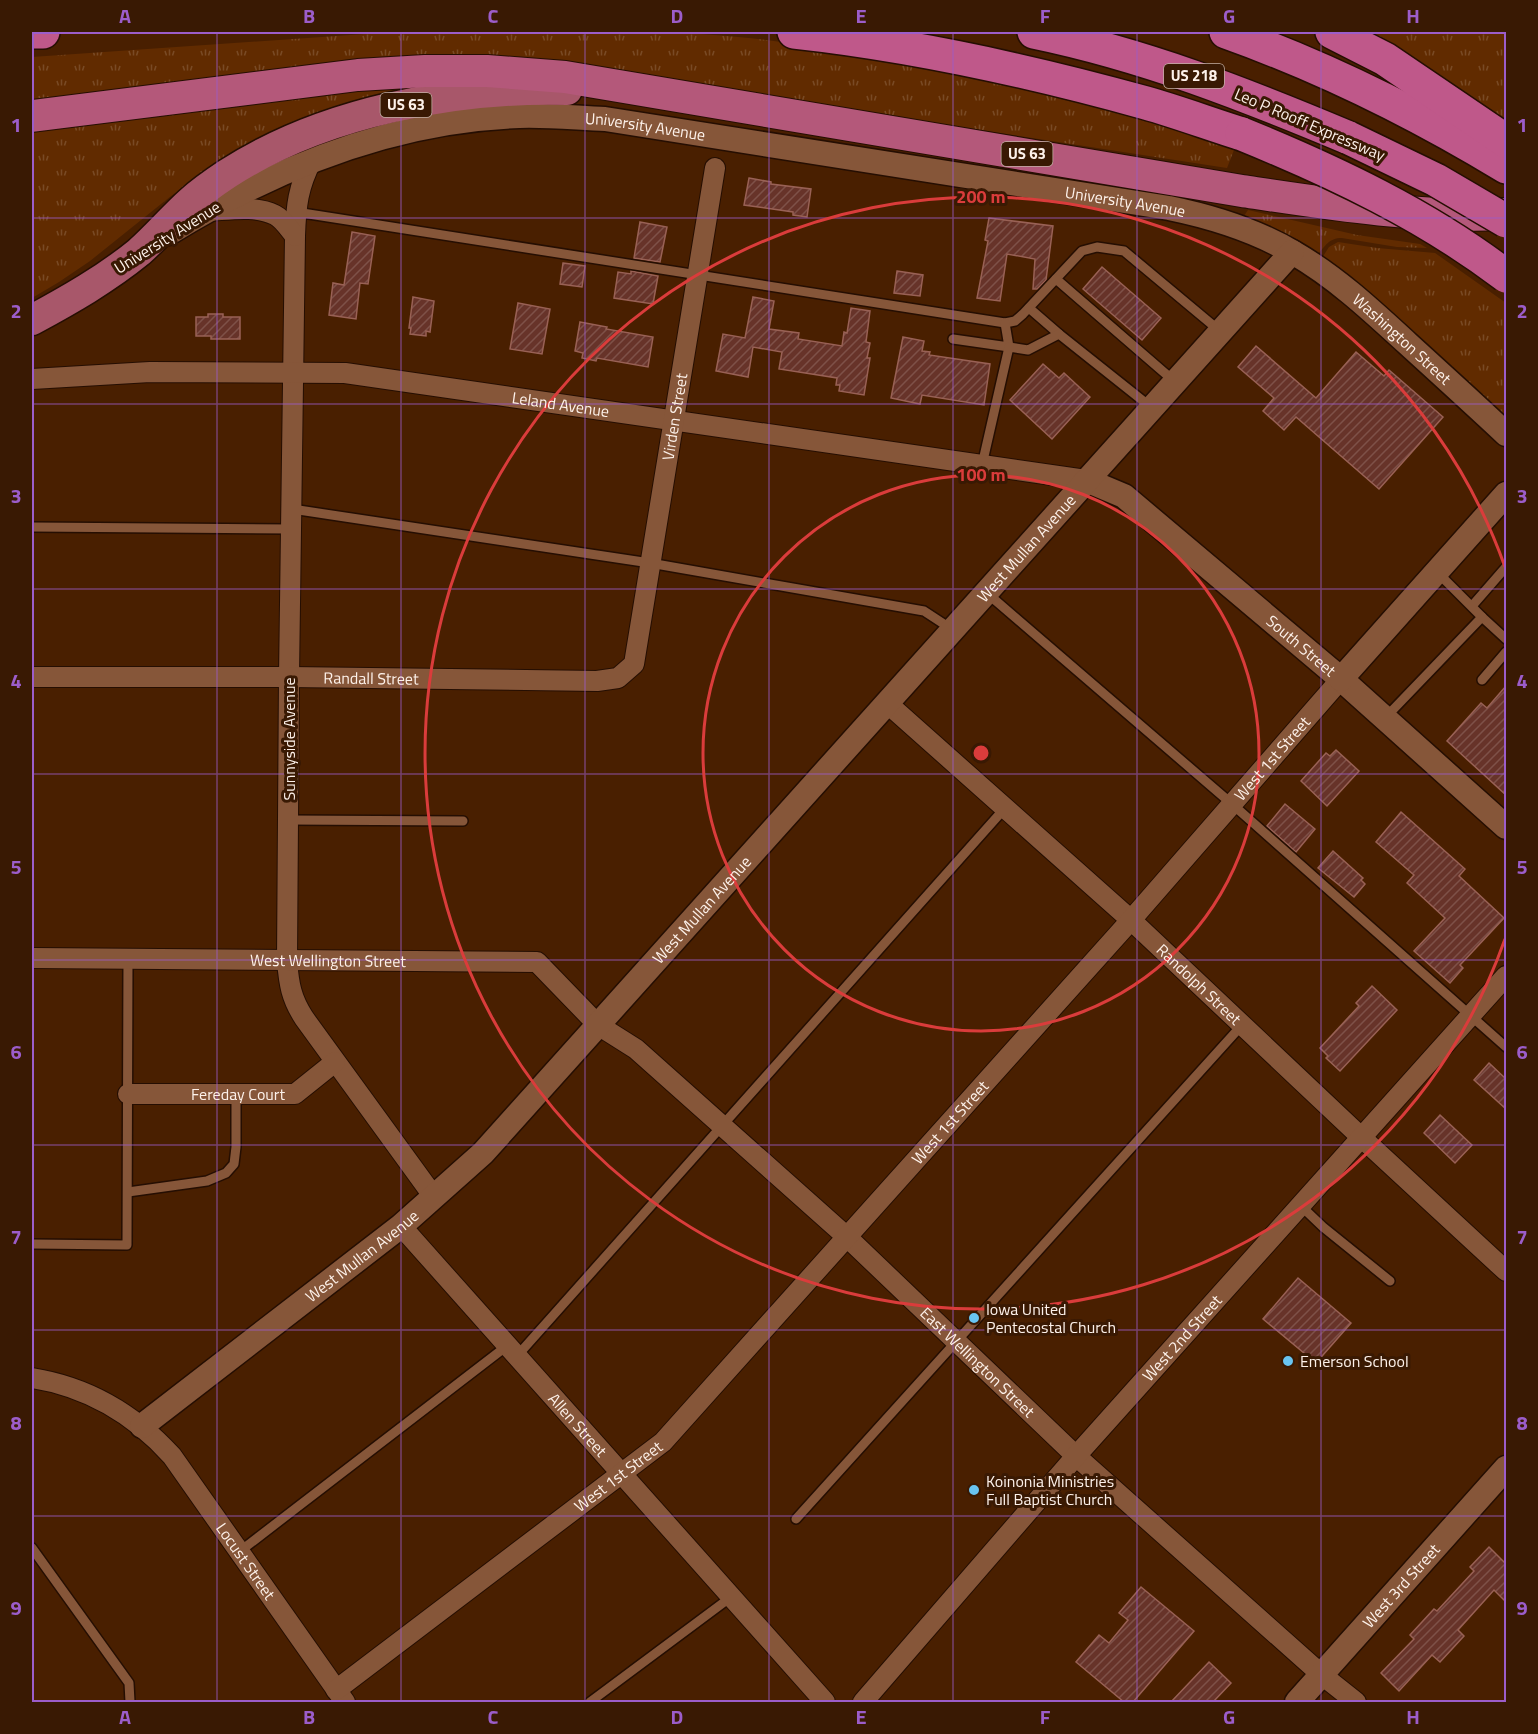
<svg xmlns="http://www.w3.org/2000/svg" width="1538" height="1734" viewBox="0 0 1538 1734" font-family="'Titillium Web',sans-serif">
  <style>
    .grass { fill: url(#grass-tufts) }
    .building { fill: url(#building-hatch); stroke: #996155; stroke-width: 1.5 }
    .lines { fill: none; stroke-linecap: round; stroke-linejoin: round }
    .service-casing { stroke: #250e02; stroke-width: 12 }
    .minor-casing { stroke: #250e02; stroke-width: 22 }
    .tertiary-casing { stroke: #250e02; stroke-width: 27 }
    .primary-casing { stroke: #250e02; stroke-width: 33 }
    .trunk-casing { stroke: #250e02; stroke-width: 34 }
    .motorway-casing { stroke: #250e02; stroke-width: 36 }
    .service { stroke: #865639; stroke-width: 9 }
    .minor { stroke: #865639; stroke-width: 20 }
    .tertiary { stroke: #865639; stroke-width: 24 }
    .primary { stroke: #a8576a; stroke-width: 30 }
    .trunk { stroke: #b4587a; stroke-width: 32 }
    .motorway { stroke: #bf588a; stroke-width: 33 }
    .motorway-bridge-casing { stroke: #250e02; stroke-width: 36; stroke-linecap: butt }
    .motorway-bridge { stroke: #bf588a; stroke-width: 33 }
    .grid { fill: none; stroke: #9c5dca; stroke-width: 1.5; stroke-opacity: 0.55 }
    .ring { fill: none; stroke: #da3c3b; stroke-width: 3 }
    .poi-dot { fill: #69c4f1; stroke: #391903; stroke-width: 2 }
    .labels { text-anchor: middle; stroke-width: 6; stroke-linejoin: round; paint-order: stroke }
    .shield { fill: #391903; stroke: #c2b0a5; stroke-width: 1.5 }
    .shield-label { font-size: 15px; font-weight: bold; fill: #fdf1ea }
    .street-label { font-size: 16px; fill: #fdf1ea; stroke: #391903 }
    .poi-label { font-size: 16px; fill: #fdf1ea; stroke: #391903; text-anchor: start }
    .centre { fill: #da3c3b; stroke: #391903; stroke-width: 3 }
    .ring-label { font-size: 18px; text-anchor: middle; font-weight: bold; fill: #da3c3b; stroke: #391903; stroke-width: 6; stroke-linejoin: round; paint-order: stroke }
    .neatline { fill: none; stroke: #9c5dca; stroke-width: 2 }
    .grid-label { font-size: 20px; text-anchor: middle; font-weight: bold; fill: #9c5dca }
  </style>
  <defs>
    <pattern id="grass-tufts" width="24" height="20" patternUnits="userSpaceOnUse" patternTransform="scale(1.5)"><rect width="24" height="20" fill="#612b00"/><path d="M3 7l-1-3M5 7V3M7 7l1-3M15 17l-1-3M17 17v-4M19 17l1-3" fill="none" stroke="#794a25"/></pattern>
    <pattern id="building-hatch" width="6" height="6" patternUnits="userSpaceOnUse" patternTransform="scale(1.5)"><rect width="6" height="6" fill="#673329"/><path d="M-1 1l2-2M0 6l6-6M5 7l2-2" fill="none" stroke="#7e5148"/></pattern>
  </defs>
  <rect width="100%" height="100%" fill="#491f00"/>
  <g class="grass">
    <path d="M 394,32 L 545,32 L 550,34 L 552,32 C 614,32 676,31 738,37 C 823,45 906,63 989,80 C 1072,98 1156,117 1234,150 L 1227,168 L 610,73 L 32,106 L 32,57 Z"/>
    <path d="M 1357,32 L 1506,32 L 1506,124 Z"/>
    <path d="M 465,81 L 208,171 L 171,196 L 90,261 L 59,282 L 32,298 L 32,126 L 305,90 Z"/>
    <path d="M 1248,210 L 1357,235 L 1420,244 L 1427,248 L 1397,247 L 1342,238 C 1328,238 1326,246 1317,255 L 1245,218 L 1244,216 Z"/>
    <path d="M 1338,242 L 1377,248 L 1435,253 L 1506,303 L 1506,418 L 1322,258 L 1329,247 Z"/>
  </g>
  <g class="building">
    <path d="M 749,178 L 771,182 L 771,184 L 811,189 L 807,217 L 793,215 L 793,212 L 744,205 Z"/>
    <path d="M 989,218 L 1053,226 L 1046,280 L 1037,289 L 1033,289 L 1035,259 L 1007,254 L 1000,301 L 977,298 L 988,241 L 985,240 Z"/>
    <path d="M 640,222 L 667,227 L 660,262 L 634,258 Z"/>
    <path d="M 352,232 L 375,236 L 368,284 L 360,283 L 356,319 L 329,315 L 333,283 L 344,285 Z"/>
    <path d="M 563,263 L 585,266 L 582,287 L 560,284 Z"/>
    <path d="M 1102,267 L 1161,318 L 1142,340 L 1083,289 Z"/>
    <path d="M 631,271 L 658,276 L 653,304 L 614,298 L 618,272 L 631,274 Z"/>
    <path d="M 897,271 L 923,275 L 920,296 L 894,293 Z"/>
    <path d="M 413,297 L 434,301 L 430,332 L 426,331 L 426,336 L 410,334 L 411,328 L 409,328 Z"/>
    <path d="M 753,297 L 774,301 L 769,329 L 799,333 L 798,339 L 842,346 L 844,332 L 847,333 L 851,308 L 870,311 L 866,342 L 870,343 L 867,358 L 870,358 L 864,395 L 839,391 L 840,385 L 836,385 L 837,378 L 779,369 L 782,352 L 753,347 L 748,377 L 716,371 L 723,334 L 745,338 Z"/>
    <path d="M 518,303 L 550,309 L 542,354 L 510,349 Z"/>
    <path d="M 208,314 L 223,314 L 223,317 L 240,317 L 240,339 L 211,339 L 211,336 L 196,336 L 196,317 L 208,317 Z"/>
    <path d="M 580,322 L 607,327 L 606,329 L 653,337 L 648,367 L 597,358 L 596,361 L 582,358 L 583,353 L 575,351 Z"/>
    <path d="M 903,337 L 924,341 L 922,351 L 930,352 L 929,355 L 990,364 L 984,405 L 922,395 L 920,404 L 891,398 Z"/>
    <path d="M 1256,346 L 1316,398 L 1356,352 L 1384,376 L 1389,370 L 1443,417 L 1379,489 L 1296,417 L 1284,430 L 1263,411 L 1274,398 L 1238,367 Z"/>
    <path d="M 1043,364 L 1059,378 L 1064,373 L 1090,397 L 1052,439 L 1010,400 Z"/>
    <path d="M 1506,686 L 1506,795 L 1447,741 L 1481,703 L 1487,708 Z"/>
    <path d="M 1336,750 L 1359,771 L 1327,806 L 1301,781 L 1326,753 L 1330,756 Z"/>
    <path d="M 1285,804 L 1315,829 L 1296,852 L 1267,826 Z"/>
    <path d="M 1401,812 L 1465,869 L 1459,876 L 1504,918 L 1460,965 L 1463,968 L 1450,983 L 1414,951 L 1445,918 L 1407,883 L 1414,875 L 1376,842 Z"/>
    <path d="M 1333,851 L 1363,878 L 1361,880 L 1365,884 L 1354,897 L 1318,868 Z"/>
    <path d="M 1372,986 L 1397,1010 L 1340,1071 L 1326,1058 L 1328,1056 L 1320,1048 L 1359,1006 L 1356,1003 Z"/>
    <path d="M 1489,1063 L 1506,1079 L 1506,1109 L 1474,1080 Z"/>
    <path d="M 1440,1115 L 1472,1145 L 1455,1163 L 1424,1133 Z"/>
    <path d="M 1298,1278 L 1351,1323 L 1316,1363 L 1263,1319 Z"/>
    <path d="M 1489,1547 L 1506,1564 L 1506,1602 L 1494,1590 L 1458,1630 L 1464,1636 L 1440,1662 L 1432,1655 L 1399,1691 L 1381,1673 L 1414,1639 L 1410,1635 L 1434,1609 L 1437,1611 L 1474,1571 L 1470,1567 Z"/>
    <path d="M 1141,1587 L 1194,1631 L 1133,1702 L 1124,1702 L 1076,1662 L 1099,1635 L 1109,1643 L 1128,1620 L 1119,1613 Z"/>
    <path d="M 1209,1662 L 1231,1683 L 1213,1702 L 1171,1702 Z"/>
  </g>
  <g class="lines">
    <defs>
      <g id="service">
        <path d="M 296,212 L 1005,323 L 1015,321 L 1023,314 L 1082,251 L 1097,247 L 1124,251 L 1221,332"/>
        <path d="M 1056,279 L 1174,381"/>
        <path d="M 1029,308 L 1059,334"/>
        <path d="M 953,339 L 1009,347 L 1005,323"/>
        <path d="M 982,465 L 1009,347 L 1028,350 L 1059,334 L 1152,408"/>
        <path d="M 292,509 L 650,563 L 924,611 L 953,630"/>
        <path d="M 32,527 L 291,529"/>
        <path d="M 988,594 L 1232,804 L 1506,1047"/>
        <path d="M 1472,606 L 1506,567"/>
        <path d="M 1482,617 L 1506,639"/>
        <path d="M 1482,680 L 1506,652"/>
        <path d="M 1385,718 L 1482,617 L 1437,572"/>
        <path d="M 288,820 L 463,821"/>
        <path d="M 128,1192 L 207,1181 L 226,1173 L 234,1164 L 236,1147 L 236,1094"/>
        <path d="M 1301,1206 L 1323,1227 L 1390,1281"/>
        <path d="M 32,1244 L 127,1245 L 128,959"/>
        <path d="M 517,1356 L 1005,808"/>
        <path d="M 796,1519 L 1242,1025"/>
        <path d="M 32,1548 L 129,1683 L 130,1702"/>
        <path d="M 239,1552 L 508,1345"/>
        <path d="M 590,1702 L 731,1597"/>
      </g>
      <g id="minor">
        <path d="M 312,160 C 298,187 296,206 295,236 L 289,677 L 287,961 C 289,984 291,998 304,1018 L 434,1197"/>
        <path d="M 208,211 C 229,210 255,205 275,215 C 283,219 289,229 295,236"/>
        <path id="s1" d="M 32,379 L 150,372 L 345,373 L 1086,480"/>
        <path id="s2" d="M 32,677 L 289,677 L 597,681 L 618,678 L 634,664 L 715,168"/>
        <path id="s3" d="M 887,703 L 1131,920 L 1362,1138 L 1506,1271"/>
        <path id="s4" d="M 32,958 L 537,962 L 598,1025 L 636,1049 L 847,1237 L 1076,1456 L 1322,1675 L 1356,1702"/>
        <path id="s5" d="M 128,1094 L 295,1094 L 335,1062"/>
        <path id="s6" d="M 401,1226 L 825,1702"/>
        <path id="s7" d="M 32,1378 C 88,1387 134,1414 172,1456 L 345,1702"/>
        <path id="s8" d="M 336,1690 L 663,1442 L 1131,920 L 1341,679"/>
        <path id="s9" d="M 863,1702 L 1076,1456 L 1506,976"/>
      </g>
      <g id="tertiary">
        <path id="s10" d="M 169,233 C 275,168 393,120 519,116 C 548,115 577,118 605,119 L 1169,208 C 1213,217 1255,230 1294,253 C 1337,278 1372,311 1408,344 C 1441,374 1474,404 1506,434"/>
        <path id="s11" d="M 1086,480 L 1124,496 L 1341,679 L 1506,827"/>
        <path d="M 1341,679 L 1506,494"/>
        <path id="s12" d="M 142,1426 L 401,1226 L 483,1153 L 1292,252"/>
        <path id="s13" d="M 1297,1702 L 1506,1468"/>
      </g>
      <path id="primary" d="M 32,320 C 69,300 106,279 139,252 C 157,236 173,217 191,201 C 202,191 215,182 227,174 C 323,112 454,87 567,90"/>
      <path id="trunk" d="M 32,116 L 358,75 L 425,71 L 487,71 L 565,77 L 1242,191 C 1329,204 1416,218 1505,214"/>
      <g id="motorway">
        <path d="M 32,32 L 43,32"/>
        <path d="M 794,32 C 913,45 1031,71 1146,103 C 1178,112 1210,124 1242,134"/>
        <path d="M 1034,32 C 1145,55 1244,94 1349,138"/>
        <path d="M 1226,32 C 1324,67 1417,113 1506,167"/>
        <path d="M 1332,32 L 1385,59 L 1506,141"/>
      </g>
    </defs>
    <use href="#service" class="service-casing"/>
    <use href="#minor" class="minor-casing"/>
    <use href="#tertiary" class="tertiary-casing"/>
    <use href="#primary" class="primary-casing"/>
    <use href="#trunk" class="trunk-casing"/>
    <use href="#motorway" class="motorway-casing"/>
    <use href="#service" class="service"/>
    <use href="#minor" class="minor"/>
    <use href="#tertiary" class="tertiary"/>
    <use href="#primary" class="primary"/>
    <use href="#trunk" class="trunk"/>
    <use href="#motorway" class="motorway"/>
    <defs>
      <g id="motorway-bridge">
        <path d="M 1242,134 C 1335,172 1426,215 1506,276"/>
        <path d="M 1349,138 L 1436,180 L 1506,221"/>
      </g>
    </defs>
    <use href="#motorway-bridge" class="motorway-bridge-casing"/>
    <use href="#motorway-bridge" class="motorway-bridge"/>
  </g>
  <path class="grid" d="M 217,32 L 217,1702M 401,32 L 401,1702M 585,32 L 585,1702M 769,32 L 769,1702M 953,32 L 953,1702M 1137,32 L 1137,1702M 1321,32 L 1321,1702M 32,218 L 1506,218M 32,404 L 1506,404M 32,589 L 1506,589M 32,774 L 1506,774M 32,960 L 1506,960M 32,1145 L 1506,1145M 32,1330 L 1506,1330M 32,1516 L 1506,1516"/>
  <g class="ring">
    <circle cx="981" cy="753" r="278"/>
    <path d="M1505 939A556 556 0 1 1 1505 567"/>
  </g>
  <g class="poi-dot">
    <circle cx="974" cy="1318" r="6"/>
    <circle cx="1288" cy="1361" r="6"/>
    <circle cx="974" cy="1490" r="6"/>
  </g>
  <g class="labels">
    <g class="shield">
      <rect x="1164" y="64" width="60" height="24" rx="4.5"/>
      <rect x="380.5" y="93" width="51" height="24" rx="4.5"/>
      <rect x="1001.5" y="142" width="51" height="24" rx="4.5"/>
    </g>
    <g class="shield-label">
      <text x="1194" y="81">US 218</text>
      <text x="406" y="110">US 63</text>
      <text x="1027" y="159">US 63</text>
    </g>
    <g class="street-label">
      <text transform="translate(1310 124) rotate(23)" y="6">Leo P Rooff Expressway</text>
      <text dy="6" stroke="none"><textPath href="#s10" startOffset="500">University Avenue</textPath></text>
      <text dy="6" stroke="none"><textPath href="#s10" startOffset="986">University Avenue</textPath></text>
      <text transform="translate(167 237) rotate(-32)" y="6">University Avenue</text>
      <text dy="6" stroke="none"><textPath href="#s10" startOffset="1302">Washington Street</textPath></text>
      <text dy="6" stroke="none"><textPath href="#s1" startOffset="531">Leland Avenue</textPath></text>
      <text dy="6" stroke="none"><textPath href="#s2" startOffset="858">Virden Street</textPath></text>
      <text dy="6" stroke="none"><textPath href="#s12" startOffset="1250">West Mullan Avenue</textPath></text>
      <text dy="6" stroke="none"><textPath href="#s11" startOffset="273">South Street</textPath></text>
      <text dy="6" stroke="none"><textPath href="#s2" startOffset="339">Randall Street</textPath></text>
      <text transform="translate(289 739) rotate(-90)" y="6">Sunnyside Avenue</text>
      <text dy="6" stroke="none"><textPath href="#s8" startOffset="1326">West 1st Street</textPath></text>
      <text dy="6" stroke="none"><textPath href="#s12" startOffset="764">West Mullan Avenue</textPath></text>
      <text dy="6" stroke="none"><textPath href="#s4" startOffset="296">West Wellington Street</textPath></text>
      <text dy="6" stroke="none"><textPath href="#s3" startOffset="420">Randolph Street</textPath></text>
      <text dy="6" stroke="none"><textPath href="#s5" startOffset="110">Fereday Court</textPath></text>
      <text dy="6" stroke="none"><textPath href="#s8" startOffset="840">West 1st Street</textPath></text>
      <text dy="6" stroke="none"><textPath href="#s12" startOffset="278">West Mullan Avenue</textPath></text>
      <text dy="6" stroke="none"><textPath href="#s9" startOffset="484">West 2nd Street</textPath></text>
      <text dy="6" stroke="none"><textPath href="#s4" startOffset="1101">East Wellington Street</textPath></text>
      <text dy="6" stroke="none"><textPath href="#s6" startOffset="266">Allen Street</textPath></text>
      <text dy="6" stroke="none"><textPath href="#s8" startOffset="354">West 1st Street</textPath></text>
      <text dy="6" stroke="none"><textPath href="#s7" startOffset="292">Locust Street</textPath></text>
      <text dy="6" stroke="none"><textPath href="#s13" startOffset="156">West 3rd Street</textPath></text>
    </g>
    <g class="poi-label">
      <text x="986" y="1315">Iowa United<tspan x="986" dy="18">Pentecostal Church</tspan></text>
      <text x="1300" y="1367">Emerson School</text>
      <text x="986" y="1487">Koinonia Ministries<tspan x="986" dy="18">Full Baptist Church</tspan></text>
    </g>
  </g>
  <circle cx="981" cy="753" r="9" class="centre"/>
  <g class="ring-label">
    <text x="981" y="203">200 m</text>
    <text x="981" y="481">100 m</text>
  </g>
  <rect width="1538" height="1734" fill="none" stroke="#391903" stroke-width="66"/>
  <rect x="33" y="33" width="1472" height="1668" class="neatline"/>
  <g class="grid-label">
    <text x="125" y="23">A</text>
    <text x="309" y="23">B</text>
    <text x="493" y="23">C</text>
    <text x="677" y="23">D</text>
    <text x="861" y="23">E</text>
    <text x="1045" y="23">F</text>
    <text x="1229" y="23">G</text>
    <text x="1413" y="23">H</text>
    <text x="16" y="132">1</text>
    <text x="1522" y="132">1</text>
    <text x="16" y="318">2</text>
    <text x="1522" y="318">2</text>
    <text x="16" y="503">3</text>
    <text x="1522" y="503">3</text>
    <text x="16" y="688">4</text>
    <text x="1522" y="688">4</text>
    <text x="16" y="874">5</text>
    <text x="1522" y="874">5</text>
    <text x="16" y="1059">6</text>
    <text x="1522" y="1059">6</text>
    <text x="16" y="1244">7</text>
    <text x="1522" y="1244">7</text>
    <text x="16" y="1430">8</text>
    <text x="1522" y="1430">8</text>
    <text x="16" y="1615">9</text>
    <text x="1522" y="1615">9</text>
    <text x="125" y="1724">A</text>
    <text x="309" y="1724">B</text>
    <text x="493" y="1724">C</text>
    <text x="677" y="1724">D</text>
    <text x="861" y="1724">E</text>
    <text x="1045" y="1724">F</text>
    <text x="1229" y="1724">G</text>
    <text x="1413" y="1724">H</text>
  </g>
</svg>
